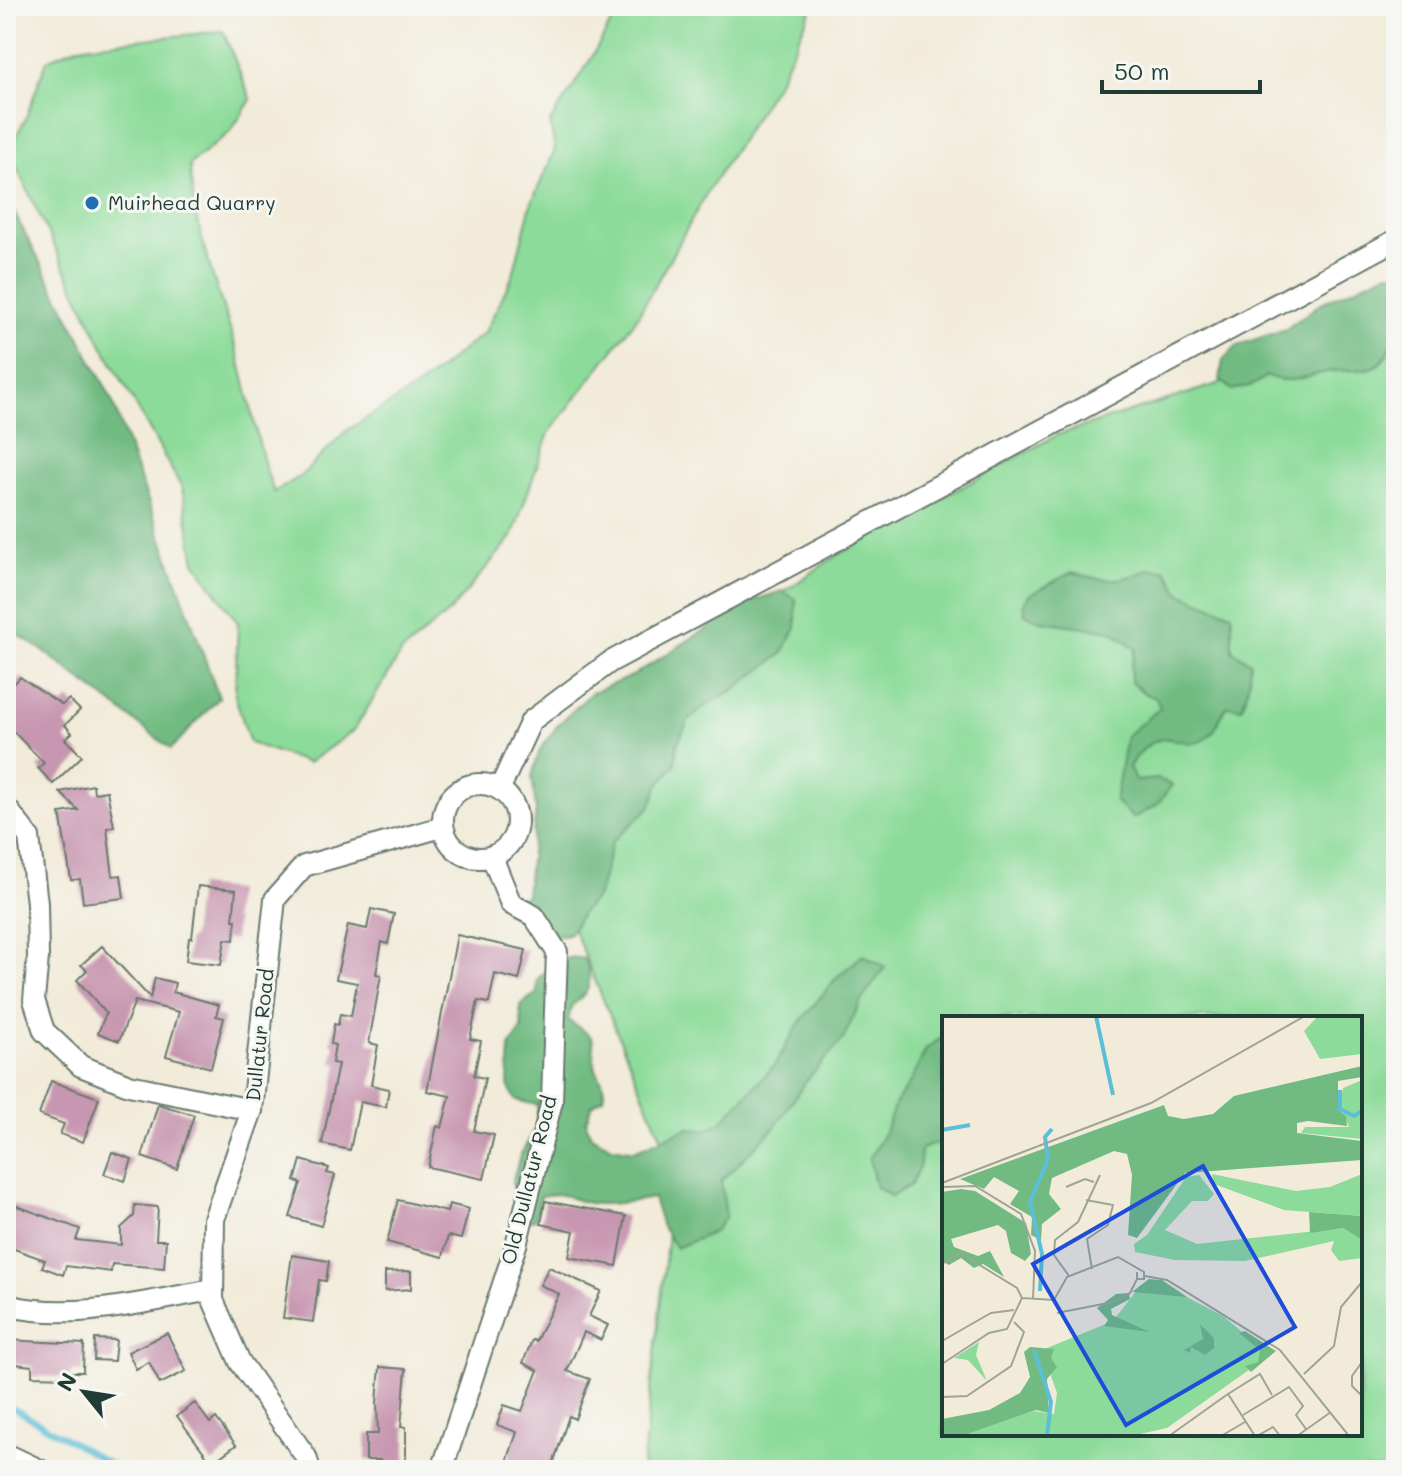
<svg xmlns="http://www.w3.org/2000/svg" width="1402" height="1476" viewBox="0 0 1402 1476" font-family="Mali,sans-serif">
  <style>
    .green { fill: #8cdb9a; stroke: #568c67; stroke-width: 2; fill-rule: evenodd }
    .forest { fill: #71bb82; stroke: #487c5b; stroke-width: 2 }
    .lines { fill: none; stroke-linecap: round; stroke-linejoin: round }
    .stream { stroke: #5bbfd9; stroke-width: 6 }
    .building { fill: #c796b0 }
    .street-casing { stroke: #697a6e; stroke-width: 24 }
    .street { stroke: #fff; stroke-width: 20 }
    .poi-dot { fill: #1f6fb2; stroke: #f6f6f2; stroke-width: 3 }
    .labels { text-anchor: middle; stroke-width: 6; stroke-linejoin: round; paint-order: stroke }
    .poi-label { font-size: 20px; fill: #1f3d34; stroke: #f6f6f2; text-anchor: start }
    .street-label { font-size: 20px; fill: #1f3d34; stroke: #f6f6f2 }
    .inset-river { fill: none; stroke: #5bbfd9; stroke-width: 4 }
    .inset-road { fill: none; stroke: #9ea597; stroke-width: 2 }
    .view { fill: #1d4ed8; fill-opacity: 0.15; stroke: #1d4ed8; stroke-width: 4 }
    .inset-edge { fill: none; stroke: #1f3d34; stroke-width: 4 }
  </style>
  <rect width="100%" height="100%" fill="#f6f6f2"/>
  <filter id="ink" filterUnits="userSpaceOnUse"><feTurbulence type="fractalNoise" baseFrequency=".0125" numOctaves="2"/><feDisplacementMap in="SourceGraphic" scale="16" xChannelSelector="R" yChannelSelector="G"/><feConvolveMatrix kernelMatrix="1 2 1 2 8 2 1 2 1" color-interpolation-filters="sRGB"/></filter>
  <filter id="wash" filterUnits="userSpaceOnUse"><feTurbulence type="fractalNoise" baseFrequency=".006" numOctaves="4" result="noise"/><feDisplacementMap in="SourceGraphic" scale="32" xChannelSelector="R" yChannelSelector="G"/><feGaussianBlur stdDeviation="1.8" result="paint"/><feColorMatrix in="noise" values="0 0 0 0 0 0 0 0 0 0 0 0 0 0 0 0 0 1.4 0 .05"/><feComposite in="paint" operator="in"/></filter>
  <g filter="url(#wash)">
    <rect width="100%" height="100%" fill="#f2ebd9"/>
    <g class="green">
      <path d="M 621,6 L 813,6 L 780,78 L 708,191 L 635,321 L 549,433 L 512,537 L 452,609 L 402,652 L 354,730 L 308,763 L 250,743 L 235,696 L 238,623 L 195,562 L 182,488 L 101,343 L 8,150 L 25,120 L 47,60 L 79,46 L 223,31 L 251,100 L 230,132 L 190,164 C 192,229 220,293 238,355 C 251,401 257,448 274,492 L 301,476 L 346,431 L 420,385 L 485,332 L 513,275 L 531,204 L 555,150 L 550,122 L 583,72 Z"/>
      <path d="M 1396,310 L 1396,1470 L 642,1470 L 675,1170 L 546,864 L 576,735 L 837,555 L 1057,435 L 1265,369 ZM 944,1018 L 1360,1018 L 1360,1434 L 944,1434 Z"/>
    </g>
    <g class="forest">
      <path d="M 6,197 L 111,398 L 219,698 L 171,749 L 42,650 L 6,627 Z"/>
      <path d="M 1389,272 L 1396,273 C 1396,301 1402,358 1371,368 C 1358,372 1341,369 1327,372 C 1305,377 1288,385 1267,376 L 1253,385 L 1232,390 L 1220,380 L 1223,360 L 1236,346 L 1286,329 L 1321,303 Z"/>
      <path d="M 1150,569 L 1166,570 L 1180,593 L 1232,614 L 1232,650 L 1250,662 C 1249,678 1249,693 1241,708 L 1227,706 C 1222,713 1219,722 1215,729 C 1197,754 1181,737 1163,739 C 1148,741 1136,756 1129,767 L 1135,781 L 1158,779 L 1172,785 L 1157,805 L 1133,818 L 1115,801 L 1126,736 L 1160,708 L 1156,698 L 1144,693 L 1131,682 L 1131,667 L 1136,649 L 1112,631 L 1041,621 L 1025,614 L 1023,604 L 1029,595 L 1072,572 C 1105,582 1118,583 1150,569 Z"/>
      <path d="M 782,591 L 796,599 L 796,628 L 782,654 L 732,691 L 708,704 L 688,721 L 677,745 L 675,765 L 659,784 L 650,807 L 612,842 L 598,895 L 583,911 L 570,933 C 545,942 529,932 514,911 L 518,901 L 526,895 L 536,810 L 532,776 L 540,750 L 558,725 L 591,693 L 632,676 L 749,602 Z"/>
      <path d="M 863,955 L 885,967 L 861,1001 L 843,1039 L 806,1081 L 775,1127 L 721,1181 L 726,1216 L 714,1232 L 676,1248 L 662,1227 L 653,1198 C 633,1201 611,1206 590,1203 C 567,1200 566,1190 541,1196 L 535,1219 L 527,1221 L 512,1183 L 520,1156 L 538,1124 L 537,1105 L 515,1100 L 508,1085 L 509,1066 L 510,1046 L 522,1029 L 520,1005 L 537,993 L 537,980 C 550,966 564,953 584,959 C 594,978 591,993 572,1005 L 568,1020 L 592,1037 C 594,1047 593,1055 595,1065 C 597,1079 605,1077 604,1097 L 591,1106 L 586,1123 L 591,1136 L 612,1147 L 634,1151 L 688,1128 L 707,1130 L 723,1120 L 774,1066 L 800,1022 L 837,977 Z"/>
      <path d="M 944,1036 L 944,1140 L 921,1149 L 920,1164 L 911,1185 L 891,1196 L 876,1187 L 869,1159 L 885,1132 L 895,1104 L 912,1079 L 926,1049 Z"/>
    </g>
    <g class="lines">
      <path class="stream" d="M 6,1404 L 120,1470"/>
    </g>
    <g id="blocks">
      <g class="building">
        <path d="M 6,677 L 15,683 L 20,677 L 62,705 L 69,699 L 80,710 L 65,725 L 72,733 L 65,739 L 82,756 L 53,784 L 38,768 L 44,763 L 6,724 Z"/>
        <path d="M 93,785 L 94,793 L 107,791 L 114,826 L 107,828 L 113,876 L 121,875 L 124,898 L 83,903 L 80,879 L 71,880 L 60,813 L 78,810 L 60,792 Z"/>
        <path d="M 198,886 L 236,890 L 233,920 L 236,920 L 234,940 L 225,939 L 221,965 L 186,961 L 189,938 L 192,938 Z"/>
        <path d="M 371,909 L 394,914 L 388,944 L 382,942 L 376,974 L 381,975 L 369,1043 L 378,1045 L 371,1085 L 389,1089 L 386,1107 L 360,1102 L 350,1150 L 322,1144 L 338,1064 L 332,1063 L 335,1045 L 331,1044 L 334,1024 L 338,1025 L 340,1014 L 351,1016 L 357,983 L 336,979 L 348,925 L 367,929 Z"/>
        <path d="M 457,935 L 526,950 L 519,980 L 495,974 L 489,1003 L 478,1001 L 470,1039 L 481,1041 L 474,1076 L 485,1078 L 474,1131 L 494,1135 L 484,1179 L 428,1167 L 437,1126 L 442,1128 L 450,1096 L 427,1091 Z"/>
        <path d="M 102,946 L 150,998 L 155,978 L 175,983 L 173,992 L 219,1005 L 216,1016 L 224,1018 L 211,1068 L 166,1056 L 179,1012 L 135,1001 L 119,1041 L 98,1033 L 106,1013 L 77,980 L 87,970 L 81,965 Z"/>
        <path d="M 51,1081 L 99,1098 L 83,1142 L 60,1134 L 64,1124 L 39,1115 Z"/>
        <path d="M 158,1104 L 194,1115 L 177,1169 L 142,1157 Z"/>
        <path d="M 112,1152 L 132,1159 L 125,1181 L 104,1174 Z"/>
        <path d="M 301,1160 L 329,1168 L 327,1173 L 335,1175 L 321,1226 L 290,1217 L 301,1183 L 295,1181 Z"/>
        <path d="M 398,1200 L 447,1212 L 449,1204 L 469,1209 L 461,1239 L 448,1236 L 443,1257 L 387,1242 Z"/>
        <path d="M 545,1201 L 626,1216 L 617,1266 L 569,1257 L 574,1231 L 541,1224 Z"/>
        <path d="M 6,1202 L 80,1229 L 76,1240 L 121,1245 L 121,1228 L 134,1216 L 135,1205 L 158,1207 L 156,1240 L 166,1240 L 164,1268 L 112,1264 L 111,1272 L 66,1266 L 63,1275 L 42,1267 L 45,1260 L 6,1246 Z"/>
        <path d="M 292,1255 L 329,1261 L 326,1281 L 319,1280 L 313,1322 L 283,1318 Z"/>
        <path d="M 549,1267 L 601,1291 L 589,1316 L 608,1325 L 601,1340 L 584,1332 L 567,1371 L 590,1379 L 575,1419 L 569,1416 L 551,1470 L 521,1470 L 506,1465 L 517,1432 L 497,1425 L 504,1405 L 522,1411 L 538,1370 L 523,1363 L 532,1340 L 536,1341 L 559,1294 L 540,1285 Z"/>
        <path d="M 411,1271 L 411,1289 L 385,1291 L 385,1272 Z"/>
        <path d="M 167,1333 L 186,1371 L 160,1384 L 149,1362 L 136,1369 L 128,1352 Z"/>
        <path d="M 95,1339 L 116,1340 L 114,1361 L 94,1360 Z"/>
        <path d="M 6,1340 L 84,1344 L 83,1372 L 71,1372 L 71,1377 L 32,1376 L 32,1366 L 6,1363 Z"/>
        <path d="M 380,1367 L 406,1369 L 401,1427 L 406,1427 L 406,1470 L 380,1470 L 380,1460 L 366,1460 L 366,1434 L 378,1434 L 377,1402 Z"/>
        <path d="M 195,1403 L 210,1423 L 216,1418 L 236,1445 L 212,1463 L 177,1416 Z"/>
      </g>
    </g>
  </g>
  <g filter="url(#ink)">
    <use href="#blocks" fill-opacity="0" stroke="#697a6e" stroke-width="2"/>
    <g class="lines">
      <defs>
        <g id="street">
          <circle cx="480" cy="821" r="37"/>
          <path d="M 500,788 L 531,721 L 610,662 L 1396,240"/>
          <path d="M 6,807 L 29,837 L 37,903 L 38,957 L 34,1000 L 44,1031 L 81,1066 L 129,1085 L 252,1110"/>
          <path d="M 6,1305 C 74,1322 146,1301 213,1290"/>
          <path d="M 6,1454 L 40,1470"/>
          <path d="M 310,1470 L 306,1457 L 240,1362 L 213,1300 L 214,1219 L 252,1110 L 275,899 L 304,866 L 442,827"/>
          <path d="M 442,1470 L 516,1245 L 552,1101 L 557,952 L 534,916 L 511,904 L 492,857"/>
        </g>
      </defs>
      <use href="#street" class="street-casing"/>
      <use href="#street" class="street"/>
    </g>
  </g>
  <circle class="poi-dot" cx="92" cy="203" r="8"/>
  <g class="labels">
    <g class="poi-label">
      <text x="108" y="210">Muirhead Quarry</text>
    </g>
    <g class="street-label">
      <text transform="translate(260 1035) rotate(-84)" y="7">Dullatur Road</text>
      <text transform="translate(529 1180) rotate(-76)" y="7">Old Dullatur Road</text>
    </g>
  </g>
  <g transform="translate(942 1016)">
    <rect width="420" height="420" fill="#f2ebd9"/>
    <path d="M 376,0 L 420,0 L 420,38 L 378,43 L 362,15 ZM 420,64 L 420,123 L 359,117 L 363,111 L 407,111 L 398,89 L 401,72 ZM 270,158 L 354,175 L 388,171 L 420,158 L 420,200 L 342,194 L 272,168 ZM 257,159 L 272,178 L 266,185 L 250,185 L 223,214 L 255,228 L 401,212 L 420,224 L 420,242 L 397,245 L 389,234 L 392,225 L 303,245 L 233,244 L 193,236 L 192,228 L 205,219 L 244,161 ZM 214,265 L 281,300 L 328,339 L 225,412 L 189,420 L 15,420 L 92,395 L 112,398 L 115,377 L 100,334 L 171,305 L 198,270 ZM 37,326 L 34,339 L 45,365 L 26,344 L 12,342 Z" fill="#8cdb9a"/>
    <path d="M 420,50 L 420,61 L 396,65 L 396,93 L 404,100 L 405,110 L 366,105 L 355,107 L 355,117 L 420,125 L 420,144 L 243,157 L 195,222 L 186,219 L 190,159 L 185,138 L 172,135 L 110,162 L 107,178 L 119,193 L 100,208 L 99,224 L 89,219 L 90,201 L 68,188 L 77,175 L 52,161 L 42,173 L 18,163 L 222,89 L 226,100 L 242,103 L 271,98 L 292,80 ZM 19,173 L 33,175 L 84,207 L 89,238 L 83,245 L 69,237 L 64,215 L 56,209 L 9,223 L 12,231 L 36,240 L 48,235 L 62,261 L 41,248 L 32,252 L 19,242 L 7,249 L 0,245 L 0,176 ZM 367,196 L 420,200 L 420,224 L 401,212 L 368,217 ZM 207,263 L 220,264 L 245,281 L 190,276 ZM 187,277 L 188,283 L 169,293 L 170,299 L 208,316 L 162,310 L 166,304 L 155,292 L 174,278 ZM 258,308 L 272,322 L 272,332 L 263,339 L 249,331 L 248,337 L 242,334 L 261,323 ZM 303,315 L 334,335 L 309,356 L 303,350 L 316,346 L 318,334 L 297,317 ZM 88,331 L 112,333 L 109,342 L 115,351 L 105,363 L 107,397 L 94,394 L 22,419 L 0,420 L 0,403 L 47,394 L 78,377 L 88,361 L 82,336 Z" fill="#71bb82"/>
    <path class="inset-river" d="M 154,0 L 171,79M 398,74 L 398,93 L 412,100 L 420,95M 0,114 L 28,109M 98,275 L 100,238 L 88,186 L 106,143 L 103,121 L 110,113M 92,334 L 109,386 L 105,420"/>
    <path class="inset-road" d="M 0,167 L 209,87 L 363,0M 0,171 L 33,170 L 79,198 L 93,235 L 91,283M 124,171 L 143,163 L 152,166M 144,184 L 171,189 L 166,209 L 145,223 L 150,253M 0,248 L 18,237 L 75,272 L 80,282M 127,260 L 112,239 L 113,224 L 136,206 L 158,159M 203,260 L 225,264 L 338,334 L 407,420M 80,282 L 112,284 L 125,261 L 176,241 L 202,256 L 202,263 L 195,263 L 195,256M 115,297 L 171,286 L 188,277 L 195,263M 0,325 L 49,297 L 72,294M 420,346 L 410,360 L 410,370 L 420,380M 0,348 L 47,317 L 65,313 L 80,282M 362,358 L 392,330 L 399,291 L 420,266M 286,378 L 318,358 L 330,379M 0,381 L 25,380 L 69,350 L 82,316 L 72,306M 301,399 L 347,371 L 361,390 L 354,399 L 364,413M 227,420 L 286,378 L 313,420M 279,420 L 303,406M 315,420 L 331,411 L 338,420M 355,420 L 389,396"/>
    <path class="view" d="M 261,150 L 353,311 L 184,409 L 91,248 Z"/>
    <rect width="420" height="420" class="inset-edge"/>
  </g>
  <rect width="1402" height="1476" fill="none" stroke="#f6f6f2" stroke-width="32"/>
  <g transform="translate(84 1392) rotate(300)" stroke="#f6f6f2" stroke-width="6" paint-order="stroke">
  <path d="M0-6L14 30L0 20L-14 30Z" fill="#1f3d34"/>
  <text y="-12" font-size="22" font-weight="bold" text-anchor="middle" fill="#1f3d34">N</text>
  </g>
  <path d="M1102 80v12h158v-12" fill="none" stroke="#1f3d34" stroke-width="4"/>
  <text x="1114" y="80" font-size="24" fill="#1f3d34" stroke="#f6f6f2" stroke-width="6" paint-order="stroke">50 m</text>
</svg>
